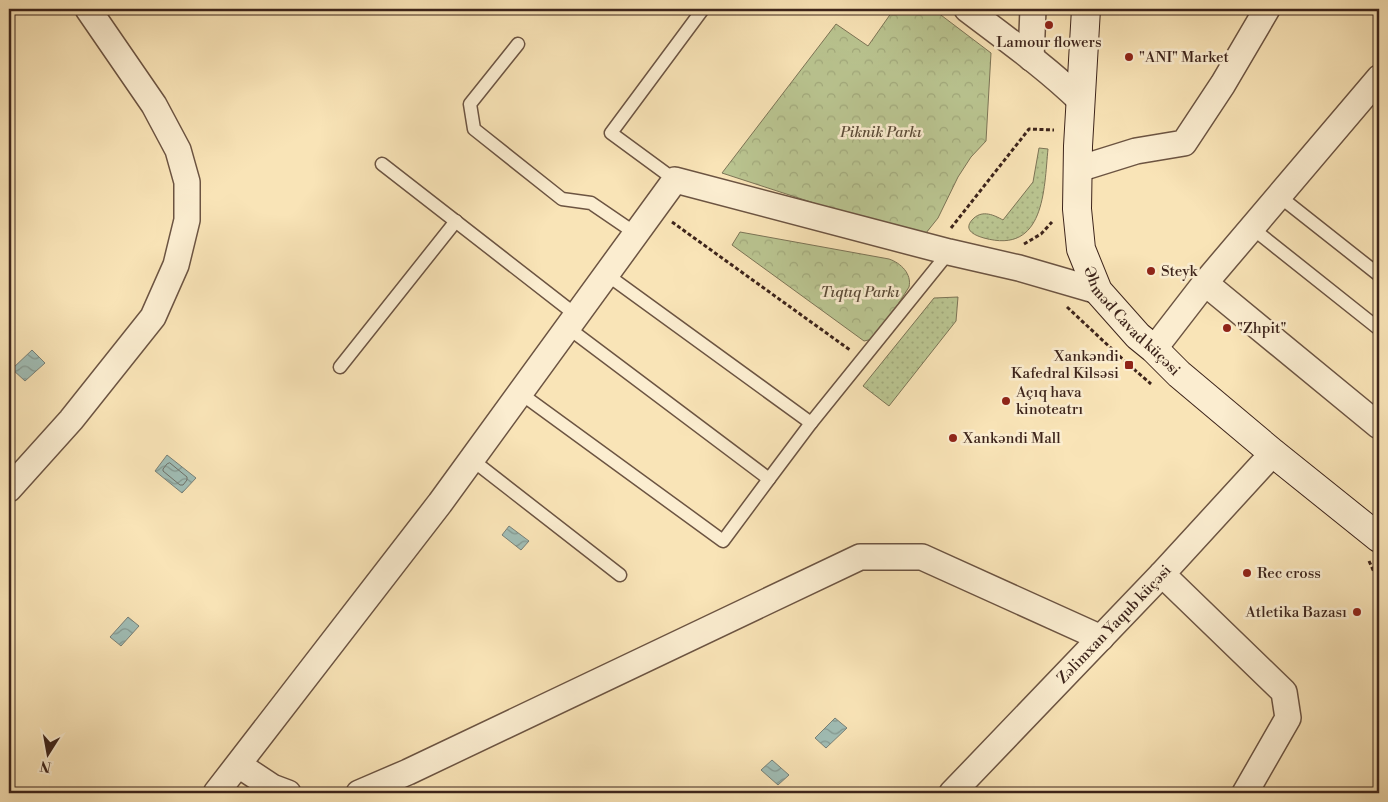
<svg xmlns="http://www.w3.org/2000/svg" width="1388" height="802" viewBox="0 0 1388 802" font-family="'Libre Bodoni',serif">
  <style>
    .grass { fill: url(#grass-dots); stroke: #7c7456 }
    .forest { fill: url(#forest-crowns); stroke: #7c7456 }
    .water { fill: url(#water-waves); stroke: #788077 }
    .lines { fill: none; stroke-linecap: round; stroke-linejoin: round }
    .shore { stroke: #6e7068; stroke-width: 1 }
    .lane-casing { stroke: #6c5442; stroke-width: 15 }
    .street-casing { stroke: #6c5442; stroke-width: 28 }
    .secondary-casing { stroke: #3d241b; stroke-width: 30 }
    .path { stroke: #3d241b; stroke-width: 3; stroke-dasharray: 4 2.5; stroke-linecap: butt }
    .lane { stroke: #fbedd0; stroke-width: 12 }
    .street { stroke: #fbedd0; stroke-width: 25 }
    .secondary { stroke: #fbedd0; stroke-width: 28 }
    .poi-dot { fill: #8f2418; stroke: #fbedd0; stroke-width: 2 }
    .labels { text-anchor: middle; stroke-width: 5; stroke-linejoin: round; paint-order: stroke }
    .poi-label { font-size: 15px; fill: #3d241b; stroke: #fbedd0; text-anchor: start }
    .park-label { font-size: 15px; font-style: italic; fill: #5c4c38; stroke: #fbedd0 }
    .street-label { font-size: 15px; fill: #3d241b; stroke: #fbedd0 }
  </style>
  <defs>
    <pattern id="grass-dots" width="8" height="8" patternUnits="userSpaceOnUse" patternTransform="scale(1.25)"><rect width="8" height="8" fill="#bac591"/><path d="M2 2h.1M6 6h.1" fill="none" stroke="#a1a97c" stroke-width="1.8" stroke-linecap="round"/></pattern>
    <pattern id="forest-crowns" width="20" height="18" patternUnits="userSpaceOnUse" patternTransform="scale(1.25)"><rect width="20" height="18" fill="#bac591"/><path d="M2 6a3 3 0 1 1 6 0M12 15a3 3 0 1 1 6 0" fill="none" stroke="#a1a97c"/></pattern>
    <pattern id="water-waves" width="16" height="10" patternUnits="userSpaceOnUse" patternTransform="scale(1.25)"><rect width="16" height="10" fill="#a0bdb5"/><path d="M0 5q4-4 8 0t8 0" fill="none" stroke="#849992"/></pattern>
  </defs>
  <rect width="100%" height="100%" fill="#f9e4b7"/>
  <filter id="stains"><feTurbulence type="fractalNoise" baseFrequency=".004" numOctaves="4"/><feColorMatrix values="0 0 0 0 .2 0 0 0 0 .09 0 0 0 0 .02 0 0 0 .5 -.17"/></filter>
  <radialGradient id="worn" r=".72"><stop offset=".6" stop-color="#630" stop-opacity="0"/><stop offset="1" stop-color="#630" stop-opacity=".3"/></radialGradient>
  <g class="grass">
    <path d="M 1039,148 L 1048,149 C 1044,189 1045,255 984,238 C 973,235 962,229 974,218 C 983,210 994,215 1003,220 L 1033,182 Z"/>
    <path d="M 958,297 L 956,321 L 889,406 L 863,386 L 934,298 Z"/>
  </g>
  <g class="forest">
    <path d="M 894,9 L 933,9 L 991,53 L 986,141 L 971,157 L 958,177 L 938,218 L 926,233 L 903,230 L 817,204 L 722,173 L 836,24 L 868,46 Z"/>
    <path d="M 740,232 L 889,259 C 901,263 912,274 909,287 L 881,331 L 873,339 L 864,341 L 732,245 Z"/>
  </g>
  <g class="water">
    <path d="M 32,350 L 45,363 L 25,381 L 12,369 Z"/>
    <path d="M 167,455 L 196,478 L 182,493 L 155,471 Z"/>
    <path d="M 509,526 L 529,541 L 521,550 L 502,535 Z"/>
    <path d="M 128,617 L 139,626 L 121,646 L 110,637 Z"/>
    <path d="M 835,718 L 847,728 L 826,748 L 815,738 Z"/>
    <path d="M 772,760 L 789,775 L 778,785 L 761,770 Z"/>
  </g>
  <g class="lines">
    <path class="shore" d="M 170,463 L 187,477 L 187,480 L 183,485 L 180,485 L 163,471 L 163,469 L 167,464 Z"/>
    <defs>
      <g id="lane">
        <path d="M 518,44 L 470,104 L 474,129 L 562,199 L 591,203 L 635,233"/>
        <path d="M 382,164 L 576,315"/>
        <path d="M 675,180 L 611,133 L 703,9"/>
        <path d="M 1279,196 L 1379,275"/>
        <path d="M 1252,228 L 1379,329"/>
        <path d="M 606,274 L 811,423"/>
        <path d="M 567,327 L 769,479 L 811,423 L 949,252"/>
        <path d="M 340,367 L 456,221"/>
        <path d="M 520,393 L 723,541 L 769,479"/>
        <path d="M 471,459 L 620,575"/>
      </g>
      <g id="street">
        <path d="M 967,9 C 1005,38 1046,67 1081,101"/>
        <path d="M 1031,58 L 1033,9"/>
        <path d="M 1088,166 L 1136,151 L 1184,143 L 1223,84 L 1267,9"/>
        <path d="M 1205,283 L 1379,426"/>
        <path d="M 1154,349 L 1205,283 L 1379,78"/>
        <path d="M 9,489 L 71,420 L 153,317 L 176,265 L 187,220 L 187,182 L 178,150 L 154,105 L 88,9"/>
        <path d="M 1162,574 L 1284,692 L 1288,718 L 1245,793"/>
        <path d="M 239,765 L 272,787 L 288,793"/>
        <path d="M 216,793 L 440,503 L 675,180 L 949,252 L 1019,268 L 1098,291"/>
        <path d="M 359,793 L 408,772 L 860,557 L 922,557 L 1101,638"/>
        <path id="s1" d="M 952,793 L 1162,574 L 1273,453"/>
      </g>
      <g id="secondary">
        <path id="s2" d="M 1086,9 L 1078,146 L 1077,209 L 1081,249 L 1098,291 L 1138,336 L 1154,349 L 1179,374 L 1273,453 L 1379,538"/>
      </g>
    </defs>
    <use href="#lane" class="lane-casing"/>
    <use href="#street" class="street-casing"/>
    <use href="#secondary" class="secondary-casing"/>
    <g class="path">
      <path d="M 672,222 L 850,350"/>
      <path d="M 951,228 L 1029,129 L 1054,130"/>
      <path d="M 1024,244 L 1041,234 L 1052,222"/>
      <path d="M 1067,307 L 1129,365 L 1151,384"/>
      <path d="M 1369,561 L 1379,583"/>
    </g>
    <use href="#lane" class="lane"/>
    <use href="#street" class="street"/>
    <use href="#secondary" class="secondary"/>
  </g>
  <g class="poi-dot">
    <circle cx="1049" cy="25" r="5"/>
    <circle cx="1129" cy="57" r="5"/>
    <circle cx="1151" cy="271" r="5"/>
    <circle cx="1227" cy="328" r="5"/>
    <rect x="1124" y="360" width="10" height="10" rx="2.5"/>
    <circle cx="1006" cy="401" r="5"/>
    <circle cx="953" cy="438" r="5"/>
    <circle cx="1247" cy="573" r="5"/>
    <circle cx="1357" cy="612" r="5"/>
  </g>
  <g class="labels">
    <g class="poi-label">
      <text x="1049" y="47" text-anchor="middle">Lamour flowers</text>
      <text x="1139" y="62">"ANI" Market</text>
      <text x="1161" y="276">Steyk</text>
      <text x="1237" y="333">"Zhpit"</text>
      <text x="1119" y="361" text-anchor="end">Xankəndi<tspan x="1119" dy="17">Kafedral Kilsəsi</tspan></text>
      <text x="1016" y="397">Açıq hava<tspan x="1016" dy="17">kinoteatrı</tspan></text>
      <text x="963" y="443">Xankəndi Mall</text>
      <text x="1257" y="578">Rec cross</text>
      <text x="1347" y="617" text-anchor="end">Atletika Bazası</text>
    </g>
    <g class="park-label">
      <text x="881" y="137">Piknik Parkı</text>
      <text x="860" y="297">Tıqtıq Parkı</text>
    </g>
    <g class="street-label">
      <text dy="5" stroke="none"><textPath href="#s2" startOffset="330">Əhməd Cavad küçəsi</textPath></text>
      <text dy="5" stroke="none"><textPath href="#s1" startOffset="234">Zəlimxan Yaqub küçəsi</textPath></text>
    </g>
  </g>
  <rect width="1388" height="802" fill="none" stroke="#f9e4b7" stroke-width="30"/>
  <rect x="10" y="10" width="1368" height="782" fill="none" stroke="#3d241b" stroke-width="2.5"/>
  <rect x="15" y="15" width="1358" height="772" fill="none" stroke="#3d241b"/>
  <g transform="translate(48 754) rotate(191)" stroke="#fbedd0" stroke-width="4" paint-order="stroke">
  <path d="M0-4L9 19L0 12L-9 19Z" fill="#3d241b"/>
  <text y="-8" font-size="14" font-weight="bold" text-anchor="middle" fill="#3d241b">N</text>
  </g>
  <rect width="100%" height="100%" filter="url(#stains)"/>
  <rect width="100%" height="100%" fill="url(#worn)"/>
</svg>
